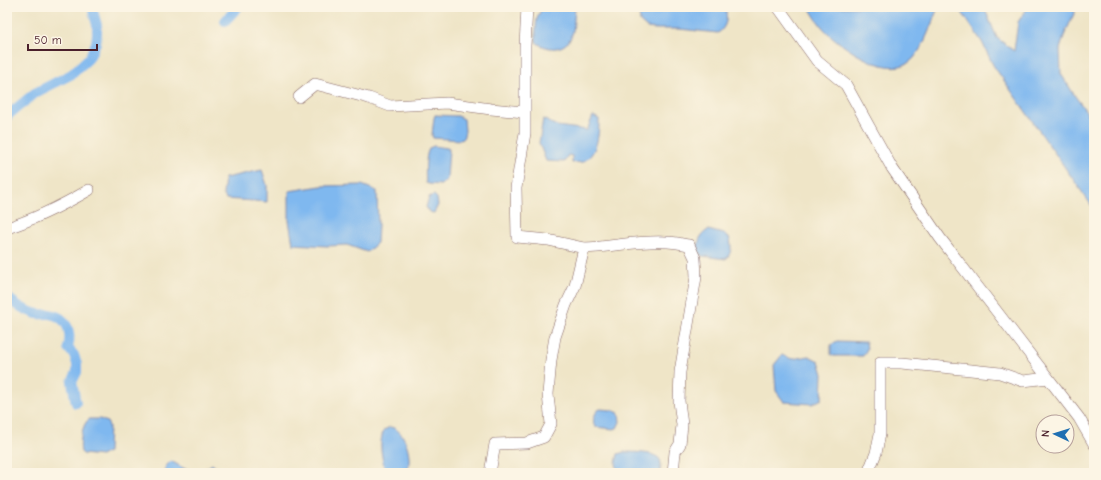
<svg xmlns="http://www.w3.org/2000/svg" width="1101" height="480" viewBox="0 0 1101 480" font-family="'Comic Neue',sans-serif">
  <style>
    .water { fill: #7fb8ef; stroke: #646c8d }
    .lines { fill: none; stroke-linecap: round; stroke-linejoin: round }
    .canal { stroke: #7fb8ef; stroke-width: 10 }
    .minor-casing { stroke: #846462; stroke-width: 12 }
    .minor { stroke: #fff; stroke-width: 11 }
  </style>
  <rect width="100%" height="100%" fill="#fcf5e5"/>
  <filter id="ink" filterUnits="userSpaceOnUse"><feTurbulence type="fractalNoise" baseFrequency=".025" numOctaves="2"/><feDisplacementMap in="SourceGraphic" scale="8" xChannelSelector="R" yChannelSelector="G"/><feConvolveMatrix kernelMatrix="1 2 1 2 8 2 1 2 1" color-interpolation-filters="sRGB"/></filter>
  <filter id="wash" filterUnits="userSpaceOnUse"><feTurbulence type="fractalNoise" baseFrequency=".012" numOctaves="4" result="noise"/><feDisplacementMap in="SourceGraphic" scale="16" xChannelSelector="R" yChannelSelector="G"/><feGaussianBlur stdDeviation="0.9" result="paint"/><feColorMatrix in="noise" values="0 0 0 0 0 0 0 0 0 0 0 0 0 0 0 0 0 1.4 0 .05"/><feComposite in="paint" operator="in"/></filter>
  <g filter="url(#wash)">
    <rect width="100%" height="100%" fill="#efe5c7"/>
    <g class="water">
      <path d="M 544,7 L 574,7 L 575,9 C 574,17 574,24 573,31 C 569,51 549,52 536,42 C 536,30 534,16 544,7 Z"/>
      <path d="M 640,7 L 725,7 C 728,17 727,27 718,33 L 679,29 L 656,29 L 647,28 L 640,22 L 639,13 Z"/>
      <path d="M 809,7 L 940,7 L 937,10 C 931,25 924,47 913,59 C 892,81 846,50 829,34 C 821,27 814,16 809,7 Z"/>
      <path d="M 950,7 L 984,7 L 997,38 L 1014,51 L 1018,22 L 1028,7 L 1077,7 L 1064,36 L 1060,49 L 1061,74 L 1075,96 L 1094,122 L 1094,209 L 993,65 L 982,42 L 961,11 Z"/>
      <path d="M 435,115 L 458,116 L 464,119 L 465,131 L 463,139 L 460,140 L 433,138 L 432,135 L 434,118 Z"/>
      <path d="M 593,116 L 599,119 C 599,133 598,155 582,162 C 580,163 575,162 572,163 L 572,156 L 568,155 L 564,162 L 546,161 L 539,143 L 543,119 L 557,126 L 587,130 Z"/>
      <path d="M 434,146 L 447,148 L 449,149 L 447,179 L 441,185 L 429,184 L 426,183 C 425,177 425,155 429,149 C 431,147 431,147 434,146 Z"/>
      <path d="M 262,170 L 267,185 L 267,202 L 226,199 L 223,194 L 225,178 Z"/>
      <path d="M 362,185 L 377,191 L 378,226 L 377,243 L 367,252 L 347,245 L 327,246 L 293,244 L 289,221 L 289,191 L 321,186 Z"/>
      <path d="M 434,195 L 437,198 L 438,205 L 434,213 L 429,212 L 426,207 L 429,197 Z"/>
      <path d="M 708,230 L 724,234 L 729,237 C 732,245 732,253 726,259 L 702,256 L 699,254 C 695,246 700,234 708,230 Z"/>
      <path d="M 837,341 L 866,342 L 867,349 L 863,356 L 834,356 L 831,355 L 831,345 Z"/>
      <path d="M 782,355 L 792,359 L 809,356 L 819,361 L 823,374 L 822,399 L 812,404 L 784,402 L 776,391 L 774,365 Z"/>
      <path d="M 600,409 L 612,410 L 619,413 L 620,422 L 617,428 L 614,429 L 595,427 C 592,421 594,416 597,411 Z"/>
      <path d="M 90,419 L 100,419 L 107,422 L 109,426 L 108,452 L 101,456 L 83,454 L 81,452 C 79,444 82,422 90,419 Z"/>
      <path d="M 390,427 C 406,429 414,460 406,473 L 386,473 L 385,471 C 382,457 378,443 384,430 Z"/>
      <path d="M 624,452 C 632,452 657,452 660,460 C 662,464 660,469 660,473 L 618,473 L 616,463 L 618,454 Z"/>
      <path d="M 171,461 L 185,469 L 203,471 L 212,464 L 222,473 L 164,473 L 166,466 Z"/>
    </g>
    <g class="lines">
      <g class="canal">
        <path d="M 225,21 L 238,7"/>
        <path d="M 7,117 L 8,115 L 35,93 L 72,74 L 89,58 L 96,43 L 97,34 L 97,25 L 92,7"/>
        <path d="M 7,297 C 15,304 24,310 34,313 C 39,315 45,314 50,314 C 68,317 72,333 68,348 L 74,355 L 77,364 L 77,372 L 72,382 L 76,403"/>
      </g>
    </g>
  </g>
  <g filter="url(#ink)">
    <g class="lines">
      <defs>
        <g id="minor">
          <path d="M 778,7 L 817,61 L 846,85 L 892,168 L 940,238 L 1079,418 L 1094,444"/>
          <path d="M 299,97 L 315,84 L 369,98 L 390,106 L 447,103 L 491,109 L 524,112"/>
          <path d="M 7,228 C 36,219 63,205 89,190"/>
          <path d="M 584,248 C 612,247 639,240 667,242 C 674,242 682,244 689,245 L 695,258 L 696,277 L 680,372 L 679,401 L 682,425 L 680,444 L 675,452 L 673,473"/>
          <path d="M 490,473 L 495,444 L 527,443 L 544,437 L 551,424 L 548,394 L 551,360 L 555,337 L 566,305 L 575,286 L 584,248 L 548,240 L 517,237 L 516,188 L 525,133 L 525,46 L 527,7"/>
          <path d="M 868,473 L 876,453 L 880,434 L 880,363 L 902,363 L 1000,373 L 1023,381 L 1048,378"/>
        </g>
      </defs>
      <use href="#minor" class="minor-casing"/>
      <use href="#minor" class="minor"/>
    </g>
  </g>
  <rect width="1101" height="480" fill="none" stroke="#fcf5e5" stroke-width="24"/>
  <g transform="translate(1055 434) rotate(274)"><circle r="19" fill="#fcf5e5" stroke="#b59f9b"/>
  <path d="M0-3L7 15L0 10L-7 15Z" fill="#1f6fb2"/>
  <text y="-6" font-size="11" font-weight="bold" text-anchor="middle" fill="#4a1f2b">N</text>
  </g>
  <path d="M28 44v6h69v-6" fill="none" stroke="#4a1f2b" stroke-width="2"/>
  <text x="34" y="44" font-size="12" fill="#4a1f2b" stroke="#fcf5e5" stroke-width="3" paint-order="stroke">50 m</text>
</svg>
